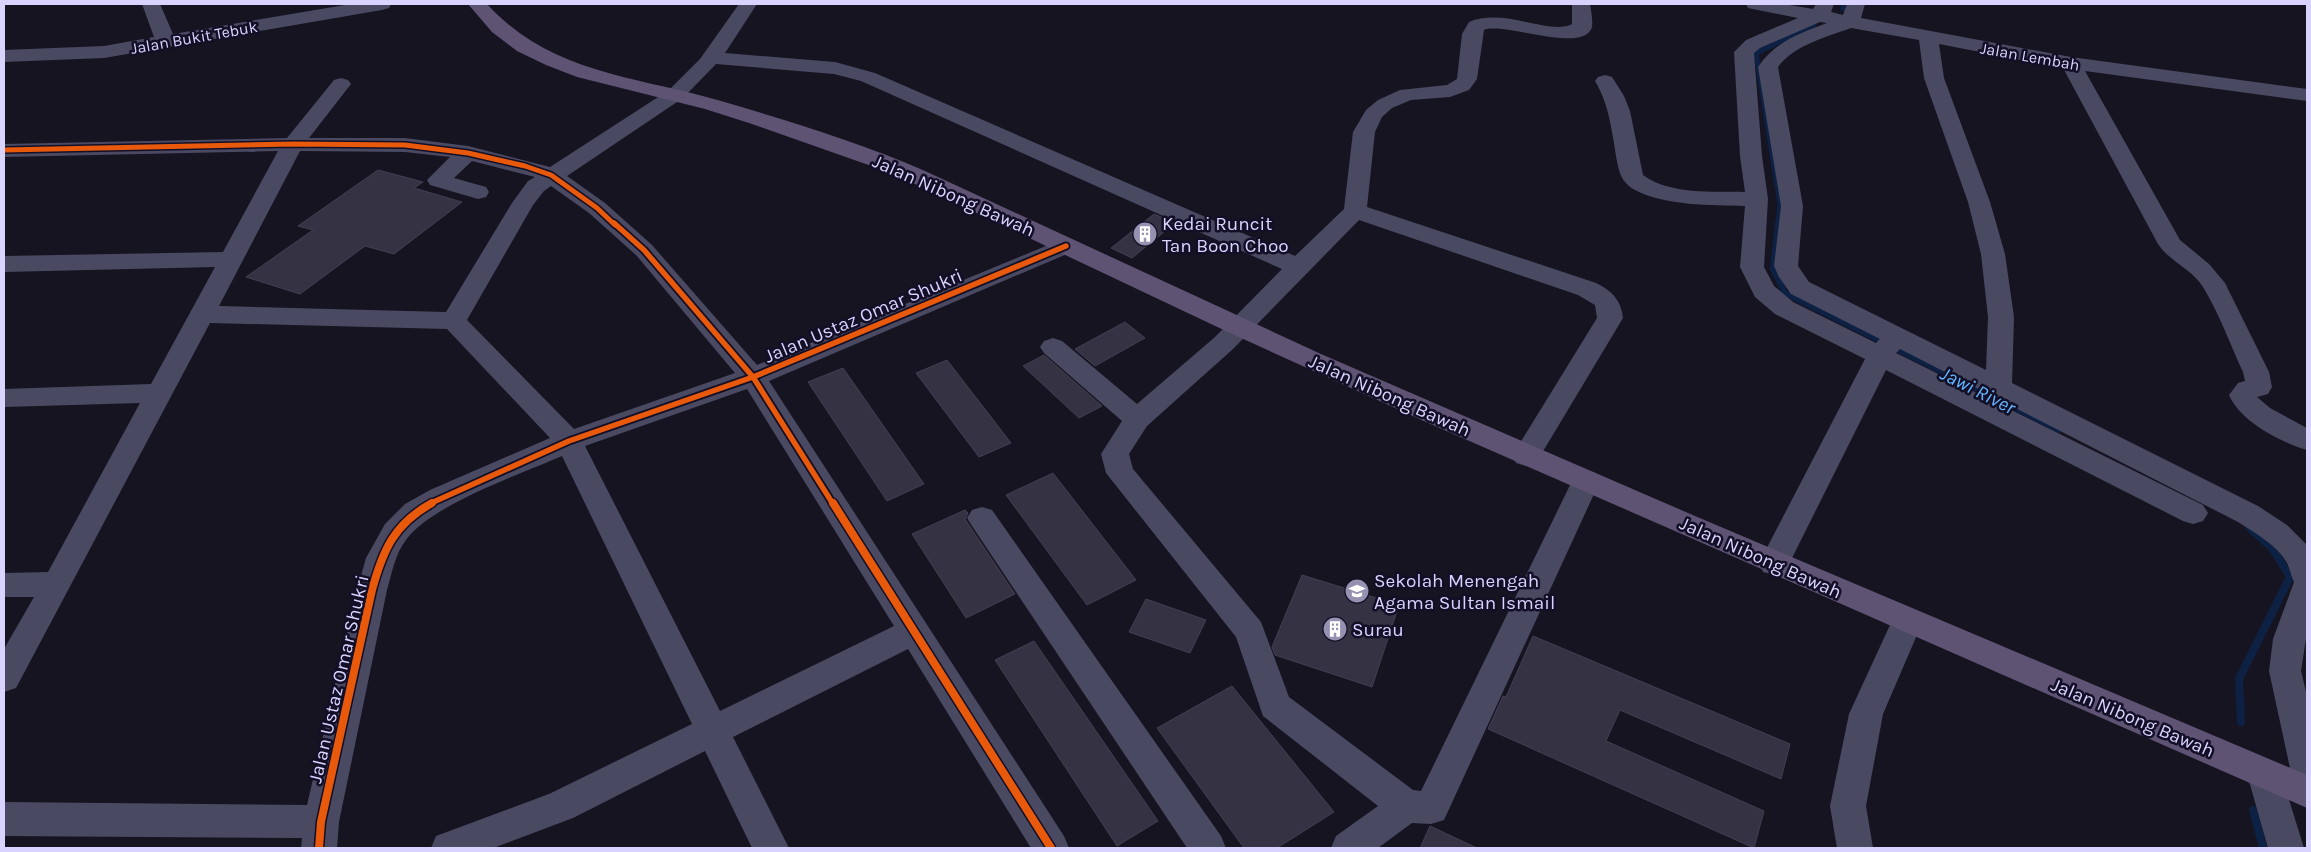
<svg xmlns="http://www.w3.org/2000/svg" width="2311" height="852" viewBox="0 0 2311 852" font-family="Karla,sans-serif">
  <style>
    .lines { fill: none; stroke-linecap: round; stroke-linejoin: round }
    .stream-far2 { stroke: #0d2144; stroke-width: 5 }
    .stream-far1 { stroke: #0d2144; stroke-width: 6 }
    .stream { stroke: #0d2144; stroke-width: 8 }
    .building { fill: #343243; stroke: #433f54 }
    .minor { fill: #4a4962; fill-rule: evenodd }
    .major { fill: #5e5373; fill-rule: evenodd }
    .cycleway-far2-casing { stroke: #130f26; stroke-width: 8 }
    .cycleway-far1-casing { stroke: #130f26; stroke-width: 9 }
    .cycleway-casing { stroke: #130f26; stroke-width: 11 }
    .cycleway-far2 { stroke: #e8590c; stroke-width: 5 }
    .cycleway-far1 { stroke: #e8590c; stroke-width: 5.5 }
    .cycleway { stroke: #e8590c; stroke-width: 8 }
    .labels { text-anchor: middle; stroke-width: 5; stroke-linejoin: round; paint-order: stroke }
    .far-street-label { font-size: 16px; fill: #d9d4ff; stroke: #130f26 }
    .street-label { font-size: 19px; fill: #d9d4ff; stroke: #130f26 }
    .poi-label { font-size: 19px; fill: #d9d4ff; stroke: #130f26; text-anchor: start }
    .water-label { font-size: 20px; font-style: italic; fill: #62b6ff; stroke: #130f26 }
  </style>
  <rect width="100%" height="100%" fill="#161421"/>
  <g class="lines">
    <g class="stream-far2">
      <path d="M 1843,9 L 1844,4"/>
      <path d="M 1778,225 L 1780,204 L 1756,53 L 1814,25"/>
    </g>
    <path class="stream-far1" d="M 1778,223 L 1773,269 L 1785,293 L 2059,430"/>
    <g class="stream">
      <path d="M 2241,722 L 2239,679 L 2290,577 L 2272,548 L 2249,527"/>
      <path d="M 2253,810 L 2263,848"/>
    </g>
  </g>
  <g class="building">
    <path d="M 378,170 L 423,182 L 414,188 L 462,202 L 394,254 L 365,246 L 300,294 L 246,277 L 313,230 L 298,226 Z"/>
    <path d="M 1154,214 L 1175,223 L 1132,258 L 1111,248 Z"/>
    <path d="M 1125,322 L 1145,338 L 1095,366 L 1075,349 Z"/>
    <path d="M 1044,355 L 1102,406 L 1079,418 L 1023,366 Z"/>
    <path d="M 947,360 L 1011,443 L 979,457 L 916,373 Z"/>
    <path d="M 843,368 L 924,484 L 887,501 L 808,382 Z"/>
    <path d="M 1053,473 L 1136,580 L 1087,605 L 1006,495 Z"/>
    <path d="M 965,510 L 968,513 L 965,519 L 1015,594 L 966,618 L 912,534 Z"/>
    <path d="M 1302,575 L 1399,605 L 1372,687 L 1275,655 L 1272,647 Z"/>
    <path d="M 1146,599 L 1206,620 L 1190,653 L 1129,632 Z"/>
    <path d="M 1533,636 L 1790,744 L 1781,779 L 1620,710 L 1606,741 L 1764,811 L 1754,848 L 1488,729 L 1503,696 L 1506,697 Z"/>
    <path d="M 1034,641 L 1158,821 L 1117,846 L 995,660 Z"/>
    <path d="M 1232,686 L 1334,812 L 1277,848 L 1244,848 L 1157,728 Z"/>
    <path d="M 1430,826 L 1477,848 L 1420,848 Z"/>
  </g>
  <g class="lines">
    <g class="minor">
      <path d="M 142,4 L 160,4 L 173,34 L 351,4 L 391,4 L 389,8 L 382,10 L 104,58 L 4,62 L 4,50 L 104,46 L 154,37 Z"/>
      <path d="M 739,4 L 757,4 L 725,53 L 835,62 L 875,73 L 1295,256 L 1344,209 L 1353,132 L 1366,110 L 1378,100 L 1400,90 L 1447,85 L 1457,79 L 1462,34 L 1469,22 C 1505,7 1550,36 1572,24 L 1572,4 L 1590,4 C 1591,10 1593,21 1592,27 C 1584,55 1503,21 1484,30 L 1477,79 L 1469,90 L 1450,97 L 1411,100 L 1392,108 L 1382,117 L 1375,132 L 1367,207 L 1596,283 C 1612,291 1621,300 1623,318 L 1536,463 L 1526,466 L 1516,463 L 1512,456 L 1597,318 L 1595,305 L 1578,295 L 1359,220 L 1233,349 L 1147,426 L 1129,454 L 1133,469 L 1261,622 L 1289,697 L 1413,790 L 1421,791 L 1572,481 L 1576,473 L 1586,470 L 1596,473 L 1600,481 L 1444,820 L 1431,824 L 1412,823 L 1378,848 L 1331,848 L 1336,836 L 1378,806 L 1263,716 L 1236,637 L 1106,473 L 1101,454 L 1122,421 L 1044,353 L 1040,347 L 1044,341 L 1053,338 L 1062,341 L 1137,404 L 1215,337 L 1282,269 L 861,81 L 834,74 L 716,64 L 683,98 L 567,176 L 605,203 L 652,245 L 757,365 L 1058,241 L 1066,239 L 1074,241 L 1078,246 L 1074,251 L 769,381 L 1064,836 L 1069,848 L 1031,848 L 908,649 L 733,737 L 789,848 L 752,848 L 705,751 L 573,818 L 493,848 L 431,848 L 436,836 L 549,794 L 692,724 L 562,456 C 521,474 431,505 406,540 C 395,554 392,573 387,590 L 339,822 L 337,848 L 301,848 L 302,838 L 4,836 L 4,802 L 307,805 L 357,590 L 366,558 L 385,524 L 405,504 L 430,490 L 550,438 L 447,329 L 210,323 L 16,688 L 4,692 L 4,649 L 34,597 L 4,597 L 4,573 L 48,572 L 140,403 L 4,407 L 4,389 L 151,384 L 215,267 L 4,272 L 4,256 L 223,252 L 278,151 L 4,157 L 4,144 L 287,138 L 334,80 L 341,78 L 348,80 L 351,84 L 309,138 L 405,138 L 468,146 L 550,167 L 669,90 L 700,59 ZM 300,151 L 405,152 L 450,157 L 427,180 L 430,185 L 478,199 L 486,197 L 489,192 L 486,187 L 454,178 L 472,161 L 535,177 L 528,181 L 512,203 L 446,312 L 219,306 ZM 551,186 L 589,213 L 636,255 L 735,373 L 574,429 L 467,320 L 533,205 L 544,191 ZM 747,389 L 894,626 L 720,711 L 585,446 Z"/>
      <path d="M 1746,4 L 1784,4 L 1813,9 L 1816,4 L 1834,4 L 1831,12 L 1843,15 L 1847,4 L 1865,4 L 1861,18 L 2071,57 L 2307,89 L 2307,101 L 2085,71 L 2180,240 L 2209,264 L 2225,283 L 2269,372 L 2272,387 L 2268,394 L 2257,397 L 2270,408 L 2307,428 L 2307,450 C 2280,442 2240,421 2229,395 L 2238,383 L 2245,381 L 2243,372 C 2230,344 2219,313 2203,287 C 2192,269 2170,262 2158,244 L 2063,68 L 1939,44 L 1944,78 L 1990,202 L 2005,254 L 2014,317 L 2012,383 L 2258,506 L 2287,525 L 2307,545 L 2307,632 L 2301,671 L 2307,696 L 2307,784 L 2295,779 L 2290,768 L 2269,671 L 2273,639 L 2294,582 C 2291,576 2290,569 2287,563 C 2277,545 2255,533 2238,522 L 1900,349 L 1896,353 L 2203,505 L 2208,513 L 2203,521 L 2193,524 L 2183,521 L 1886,370 L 1785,572 L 1774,575 L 1763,572 L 1759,563 L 1865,359 L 1775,314 L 1755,297 L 1740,267 L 1745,206 C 1713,205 1664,206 1635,190 C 1625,185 1620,176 1618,166 C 1612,136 1611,108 1595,81 L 1598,77 L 1605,75 L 1612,77 L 1624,96 L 1630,111 L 1643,175 C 1670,195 1713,191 1745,192 L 1740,156 L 1734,52 L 1746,40 L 1798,18 L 1748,8 ZM 1820,22 L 1827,23 C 1800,33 1775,42 1758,67 L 1781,206 L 1774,266 L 1779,277 L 1791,294 L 1880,339 L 1876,343 L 1793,302 L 1774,286 L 1764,267 L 1768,199 L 1762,156 L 1754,53 L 1760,48 ZM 1851,28 L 1919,40 L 1924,78 L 1968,202 L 1981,254 L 1988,317 L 1986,370 L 1809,282 L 1798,266 L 1803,206 L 1778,67 C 1794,45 1827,37 1851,28 Z"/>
      <path d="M 982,507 L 992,510 L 1221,836 L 1226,848 L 1187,848 L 972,526 L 967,518 L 972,510 Z"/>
      <path d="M 1907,608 L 1918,612 L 1923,621 L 1883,714 L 1866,806 L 1873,848 L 1837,848 L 1830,806 L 1849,714 L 1896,612 Z"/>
      <path d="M 2264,758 L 2276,763 L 2281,774 L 2304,848 L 2268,848 L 2247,774 L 2252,763 Z"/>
    </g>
    <path class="major" d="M 468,4 L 487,4 C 551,74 635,76 721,101 C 789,121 859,142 925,171 L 1321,354 L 1695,516 L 2307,775 L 2307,808 L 1426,422 L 1230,333 L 894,174 L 752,124 L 705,109 L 577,77 L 546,65 L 517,51 L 492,32 Z"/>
    <defs>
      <path id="cycleway-far2" d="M 4,150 L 293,144 L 405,145 L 468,153 L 525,166 L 551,175 L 597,208 L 615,225"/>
      <g id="cycleway-far1">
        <path d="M 614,223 L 644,250 L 753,377 L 833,504"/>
        <path d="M 429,504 L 569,441 L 753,377 L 1066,246"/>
      </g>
      <g id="cycleway">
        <path d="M 833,503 L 1051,848"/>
        <path d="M 319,848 L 321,822 L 372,590 C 383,550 394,524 432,503"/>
      </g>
    </defs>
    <use href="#cycleway-far2" class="cycleway-far2-casing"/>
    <use href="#cycleway-far1" class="cycleway-far1-casing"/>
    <use href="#cycleway" class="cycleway-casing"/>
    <use href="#cycleway-far2" class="cycleway-far2"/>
    <use href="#cycleway-far1" class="cycleway-far1"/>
    <use href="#cycleway" class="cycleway"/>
  </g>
  <defs>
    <symbol id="building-disc" viewBox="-11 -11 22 22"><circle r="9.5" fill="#9591b1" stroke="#130f26"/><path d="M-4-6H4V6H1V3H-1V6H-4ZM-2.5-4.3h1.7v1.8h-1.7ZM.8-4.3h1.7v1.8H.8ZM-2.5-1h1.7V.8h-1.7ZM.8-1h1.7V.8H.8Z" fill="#fff"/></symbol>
    <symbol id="school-disc" viewBox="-11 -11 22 22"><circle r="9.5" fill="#9591b1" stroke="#130f26"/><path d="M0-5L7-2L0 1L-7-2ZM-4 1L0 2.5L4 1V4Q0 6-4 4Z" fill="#fff"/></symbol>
  </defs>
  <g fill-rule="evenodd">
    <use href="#building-disc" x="1131" y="220" width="28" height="28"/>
    <use href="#school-disc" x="1343" y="577" width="28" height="28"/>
    <use href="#building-disc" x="1321" y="615" width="28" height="28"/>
  </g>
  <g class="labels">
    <g class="far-street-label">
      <text transform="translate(194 37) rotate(-10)" y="6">Jalan Bukit Tebuk</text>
      <text transform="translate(2030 56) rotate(10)" y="6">Jalan Lembah</text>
    </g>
    <g class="street-label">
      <text transform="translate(954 195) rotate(24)" y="7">Jalan Nibong Bawah</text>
      <text transform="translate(863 315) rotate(-23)" y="7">Jalan Ustaz Omar Shukri</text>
      <text transform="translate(1390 395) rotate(24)" y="7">Jalan Nibong Bawah</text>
      <text transform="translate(1761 557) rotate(24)" y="7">Jalan Nibong Bawah</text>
      <text transform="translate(338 679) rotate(-77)" y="7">Jalan Ustaz Omar Shukri</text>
      <text transform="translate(2133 717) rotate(23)" y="7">Jalan Nibong Bawah</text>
    </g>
    <g class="poi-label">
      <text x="1162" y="230">Kedai Runcit<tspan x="1162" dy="22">Tan Boon Choo</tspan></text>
      <text x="1374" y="587">Sekolah Menengah<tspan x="1374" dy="22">Agama Sultan Ismail</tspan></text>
      <text x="1352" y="636">Surau</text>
    </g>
    <g class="water-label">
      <text transform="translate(1978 390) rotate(27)" y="7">Jawi River</text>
    </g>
  </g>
  <rect width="2311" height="852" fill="none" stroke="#d9d4ff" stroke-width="10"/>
</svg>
